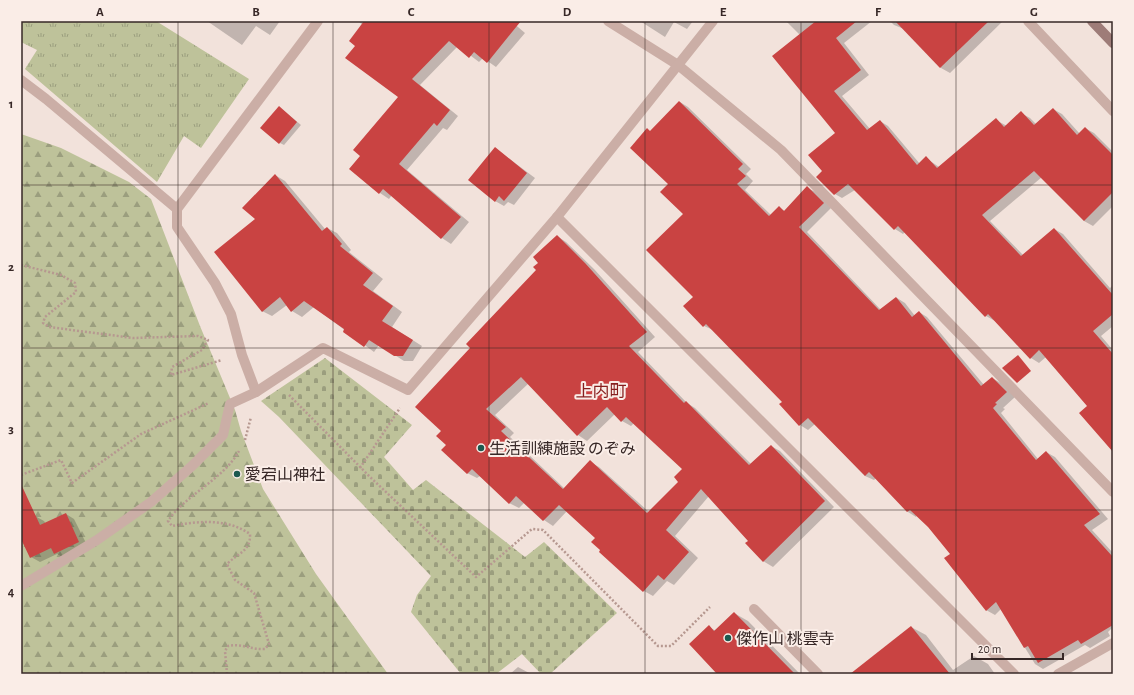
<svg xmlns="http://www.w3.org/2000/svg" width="1134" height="695" viewBox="0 0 1134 695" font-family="'Alegreya Sans','Noto Sans JP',sans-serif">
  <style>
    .grass { fill: url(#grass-tufts) }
    .forest { fill: url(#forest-firs) }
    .cemetery { fill: url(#cemetery-stones) }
    .shadow { fill: #0003; fill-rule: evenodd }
    .building { fill: #c94342; fill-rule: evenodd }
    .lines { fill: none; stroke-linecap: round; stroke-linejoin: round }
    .path { stroke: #b69890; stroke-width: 2.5; stroke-dasharray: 2 2; stroke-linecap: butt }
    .lane { stroke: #cbaea6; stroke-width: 10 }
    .street { stroke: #cbaea6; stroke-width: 10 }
    .secondary { stroke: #9e7c78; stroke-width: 10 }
    .grid { fill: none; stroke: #372827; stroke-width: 1; stroke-opacity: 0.55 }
    .poi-dot { fill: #1c594f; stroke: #faede7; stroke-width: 1.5 }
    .labels { text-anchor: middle; stroke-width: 4; stroke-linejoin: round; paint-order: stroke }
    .poi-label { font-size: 16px; fill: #372827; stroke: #faede7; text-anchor: start }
    .neighbourhood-label { font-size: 17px; fill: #871f1e; stroke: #faede7 }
    .neatline { fill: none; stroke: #372827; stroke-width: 1.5 }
    .grid-label { font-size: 13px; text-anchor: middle; font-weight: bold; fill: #372827 }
  </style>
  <defs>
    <pattern id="grass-tufts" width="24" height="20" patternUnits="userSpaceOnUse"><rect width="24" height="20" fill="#bec29a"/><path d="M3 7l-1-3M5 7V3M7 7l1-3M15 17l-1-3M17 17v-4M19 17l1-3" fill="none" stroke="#9b9e7e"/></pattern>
    <pattern id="forest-firs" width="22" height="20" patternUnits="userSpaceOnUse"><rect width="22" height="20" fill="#bec29a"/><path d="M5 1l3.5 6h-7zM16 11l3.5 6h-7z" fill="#9b9e7e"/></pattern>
    <pattern id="cemetery-stones" width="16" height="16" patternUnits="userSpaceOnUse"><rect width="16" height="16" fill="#bec29a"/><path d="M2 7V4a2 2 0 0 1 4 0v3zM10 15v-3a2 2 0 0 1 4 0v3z" fill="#9b9e7e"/></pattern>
  </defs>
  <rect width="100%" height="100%" fill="#f2e2db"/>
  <path class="grass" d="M 21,21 L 156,21 L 249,79 L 201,148 L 184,136 L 157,182 L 25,69 L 37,50 L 21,42 Z"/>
  <path class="forest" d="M 21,134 L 61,148 L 129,182 L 151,199 L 200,326 L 235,410 L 241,431 L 263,489 L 316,574 L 388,674 L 21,674 Z"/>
  <path class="cemetery" d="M 325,358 L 412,425 L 384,457 L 413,490 L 426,480 L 525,557 L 544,542 L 617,613 L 550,674 L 541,674 L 522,654 L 496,674 L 461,674 L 411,612 L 417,595 L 431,576 L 279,417 L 261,401 Z"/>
  <g class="shadow">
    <path d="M 207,21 L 280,21 L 270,35 L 256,26 L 242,45 Z"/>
    <path d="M 358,21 L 511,21 L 525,33 L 496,67 L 483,58 L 479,62 L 458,46 L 420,85 L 458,116 L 447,130 L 443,128 L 407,170 L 469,222 L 451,244 L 442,238 L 392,195 L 389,199 L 380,193 L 350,169 L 361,156 L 400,97 L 356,45 L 363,25 Z"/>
    <path d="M 640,21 L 693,21 L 687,29 L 674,22 L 665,37 Z"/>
    <path d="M 786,21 L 872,21 L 844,43 L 869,75 L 842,96 L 870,129 L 880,121 L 888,126 L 920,164 L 926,158 L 939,167 L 996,120 L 1007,126 L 1021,113 L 1030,118 L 1036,124 L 1053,109 L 1062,114 L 1080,134 L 1085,128 L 1094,133 L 1113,152 L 1113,206 L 1093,226 L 1084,221 L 1042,177 L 990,221 L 1023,255 L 1054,229 L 1063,234 L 1110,288 L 1113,285 L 1113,326 L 1101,336 L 1113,350 L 1113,450 L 1088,406 L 1046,357 L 1039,363 L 1031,358 L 995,321 L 986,316 L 905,232 L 903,234 L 895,229 L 855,190 L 842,198 L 833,193 L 823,171 L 836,134 L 800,35 Z"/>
    <path d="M 890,21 L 1003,21 L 950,73 L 941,68 L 904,29 L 894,25 Z"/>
    <path d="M 680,102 L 688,107 L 751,169 L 746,174 L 753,181 L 745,190 L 771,215 L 779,208 L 785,211 L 807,188 L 816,192 L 831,208 L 807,232 L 881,310 L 897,298 L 905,303 L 915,316 L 919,312 L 927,317 L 984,385 L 992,378 L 1001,383 L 1015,397 L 1003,408 L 1005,409 L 1001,413 L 1038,459 L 1046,452 L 1055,457 L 1108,519 L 1092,530 L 1113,553 L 1113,627 L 1108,632 L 1110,636 L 1090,648 L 1085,645 L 1043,669 L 1035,664 L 1001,609 L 995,615 L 986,610 L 951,554 L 928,526 L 917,515 L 916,517 L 908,512 L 876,478 L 874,480 L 865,476 L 815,424 L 808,430 L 800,425 L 783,402 L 713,330 L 704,326 L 694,297 L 684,214 L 669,184 L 651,132 Z"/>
    <path d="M 283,110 L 301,125 L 284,145 L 280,143 Z"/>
    <path d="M 495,148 L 535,178 L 514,205 L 508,202 L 504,206 L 495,201 Z"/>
    <path d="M 275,175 L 285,181 L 325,229 L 327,228 L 337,233 L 351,250 L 349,252 L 383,279 L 373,291 L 402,312 L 392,327 L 422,346 L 413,361 L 404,361 L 379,345 L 374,352 L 314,307 L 302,317 L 292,311 L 287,305 L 272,316 L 262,311 L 256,219 Z"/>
    <path d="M 557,236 L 566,242 L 594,269 L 655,337 L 638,352 L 687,403 L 695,408 L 751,464 L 771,446 L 780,451 L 834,507 L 773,567 L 763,561 L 749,541 L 709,496 L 675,536 L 698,558 L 674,585 L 667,581 L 653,596 L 644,591 L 602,550 L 597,538 L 567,511 L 553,526 L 544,520 L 525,502 L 519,508 L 509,503 L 480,476 L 477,478 L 467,473 L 447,445 L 443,431 L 472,348 L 537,270 L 540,263 ZM 529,383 L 578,435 L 587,441 L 615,414 L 622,421 L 631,426 L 634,423 L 683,469 L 679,482 L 649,512 L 599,467 L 590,462 L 565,489 L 510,437 L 514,433 L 495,415 Z"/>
    <path d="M 66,514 L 74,519 L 88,547 L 64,558 L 57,554 L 40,562 L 31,557 L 21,536 L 21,523 L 35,516 L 44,521 L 46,524 Z"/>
    <path d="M 734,613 L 748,621 L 800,674 L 719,674 L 709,627 L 716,631 Z"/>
    <path d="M 911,627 L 926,635 L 953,670 L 974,656 L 988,664 L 995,674 L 852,674 Z"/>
    <path d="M 518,667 L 531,674 L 510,674 Z"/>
  </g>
  <g class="building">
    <path d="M 364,21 L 521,21 L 487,63 L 474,52 L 469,58 L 449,41 L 412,79 L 450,110 L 437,126 L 434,123 L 399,164 L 461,217 L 441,239 L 383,189 L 379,194 L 349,169 L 360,156 L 353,150 L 398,97 L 345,58 L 355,46 L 349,41 Z"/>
    <path d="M 816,21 L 857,21 L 836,38 L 861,70 L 834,91 L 867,130 L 880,120 L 917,165 L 926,156 L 937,168 L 996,118 L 1004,127 L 1021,111 L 1034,125 L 1053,108 L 1077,135 L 1085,127 L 1113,155 L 1113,192 L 1084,221 L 1034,171 L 982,215 L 1021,256 L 1054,228 L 1113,295 L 1113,314 L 1093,331 L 1113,354 L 1113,452 L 1079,413 L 1087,406 L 1039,350 L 1030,359 L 988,314 L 985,317 L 898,226 L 894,230 L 848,184 L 834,195 L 816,177 L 822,171 L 808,155 L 835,133 L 772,56 Z"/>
    <path d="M 895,21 L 989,21 L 940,68 Z"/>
    <path d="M 679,101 L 743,164 L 738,169 L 746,176 L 737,184 L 769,216 L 779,206 L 784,211 L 807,186 L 824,203 L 799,227 L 879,310 L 896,297 L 912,317 L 919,311 L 981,386 L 992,377 L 1007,392 L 995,403 L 997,404 L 993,408 L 1036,460 L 1046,451 L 1100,514 L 1084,525 L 1113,557 L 1113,625 L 1081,644 L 1078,640 L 1038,663 L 1028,646 L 1024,648 L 996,602 L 986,611 L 944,558 L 950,554 L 928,527 L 910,510 L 907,512 L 869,472 L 865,476 L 808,418 L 799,426 L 779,404 L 782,402 L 706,324 L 703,327 L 683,306 L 693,297 L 646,250 L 683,214 L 660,192 L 668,184 L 630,148 L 647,128 L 650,131 Z"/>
    <path d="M 279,106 L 297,122 L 279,144 L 260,128 Z"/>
    <path d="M 495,147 L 527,173 L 504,201 L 499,196 L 495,202 L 468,180 Z"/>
    <path d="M 275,174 L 322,231 L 327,227 L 342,244 L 340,246 L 373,273 L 363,285 L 393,306 L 382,321 L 413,340 L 403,356 L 394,356 L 369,340 L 364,347 L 343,332 L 344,329 L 304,301 L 291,312 L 280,297 L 262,312 L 214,252 L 255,219 L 242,208 Z"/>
    <path d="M 557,235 L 585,263 L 647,332 L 629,346 L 684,403 L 686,401 L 749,465 L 771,445 L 825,501 L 763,562 L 745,543 L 748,541 L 701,489 L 666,530 L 689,552 L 664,580 L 658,575 L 643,592 L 599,552 L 600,550 L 591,542 L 595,538 L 559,505 L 543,521 L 516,496 L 509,504 L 472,469 L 467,474 L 441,450 L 446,445 L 436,436 L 441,431 L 415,407 L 470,348 L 466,344 L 536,270 L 533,267 L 538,263 L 533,257 ZM 521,377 L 577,436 L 607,407 L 621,422 L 626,417 L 682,469 L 674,477 L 678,482 L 647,513 L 590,460 L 563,489 L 501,431 L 506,427 L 486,409 Z"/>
    <path d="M 1018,355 L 1031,371 L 1017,383 L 1002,368 Z"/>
    <path d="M 21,484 L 40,525 L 66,513 L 79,542 L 54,554 L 51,548 L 30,558 L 21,539 Z"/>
    <path d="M 734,612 L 795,674 L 717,674 L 689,644 L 709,625 L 714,631 Z"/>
    <path d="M 911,626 L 950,674 L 850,674 Z"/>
  </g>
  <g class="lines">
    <g class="path">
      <path d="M 21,265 L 61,275 L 75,283 L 76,292 L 45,317 L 43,323 L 49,327 L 133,338 L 198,336 L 208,340 L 202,350 L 172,367 L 171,375 L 222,360"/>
      <path d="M 289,395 L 369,476 L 476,577 L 532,529 L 543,530 L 658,646 L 671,646 L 710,607"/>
      <path d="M 245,440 L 251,417"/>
      <path d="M 360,468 L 400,408"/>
      <path d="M 21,475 L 61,460 L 72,483 L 141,434 L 209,403"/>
      <path d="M 227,674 L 225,651 L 228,646 C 241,643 252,650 265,649 L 269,644 L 254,593 L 235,580 L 227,564 C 238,553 251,551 250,534 C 227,518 198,521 172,526 L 168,521 C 185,495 224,479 239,451"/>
    </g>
    <path class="lane" d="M 21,80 L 46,99 L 177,209"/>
    <g class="street">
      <path d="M 608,21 L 678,65 L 781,150 L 1113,492"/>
      <path d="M 1028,21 L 1113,111"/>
      <path d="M 557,217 L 1014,674"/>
      <path d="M 256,392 L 242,355 L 231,314 L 215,283 L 177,227 L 177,209 L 318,21"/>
      <path d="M 21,586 L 97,540 L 151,502 L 192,466 L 223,435 L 230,404 L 256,392 L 323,348 L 408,390 L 557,217 L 713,21"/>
      <path d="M 754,609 L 818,674"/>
      <path d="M 1058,674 L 1113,643"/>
    </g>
    <path class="secondary" d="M 1092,21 L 1113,43"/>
  </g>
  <path class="grid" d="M 178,21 L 178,674M 333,21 L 333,674M 489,21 L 489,674M 645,21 L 645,674M 801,21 L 801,674M 956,21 L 956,674M 21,185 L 1113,185M 21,348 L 1113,348M 21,510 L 1113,510"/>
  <g class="poi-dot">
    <circle cx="481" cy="448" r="4"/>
    <circle cx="237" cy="474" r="4"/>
    <circle cx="728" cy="638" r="4"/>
  </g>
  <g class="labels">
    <g class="poi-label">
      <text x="489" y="454">生活訓練施設 のぞみ</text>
      <text x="245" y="480">愛宕山神社</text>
      <text x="736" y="644">傑作山 桃雲寺</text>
    </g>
    <g class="neighbourhood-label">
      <text x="601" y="397">上内町</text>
    </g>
  </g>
  <rect width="1134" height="695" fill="none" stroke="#faede7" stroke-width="44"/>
  <path d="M972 653v6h91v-6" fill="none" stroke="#372827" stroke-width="2"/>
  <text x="978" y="653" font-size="12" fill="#372827" stroke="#faede7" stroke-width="3" paint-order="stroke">20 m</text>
  <rect x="22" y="22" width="1090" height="651" class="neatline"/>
  <g class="grid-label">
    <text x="100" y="16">A</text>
    <text x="256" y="16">B</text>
    <text x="411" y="16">C</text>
    <text x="567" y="16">D</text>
    <text x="723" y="16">E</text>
    <text x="878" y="16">F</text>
    <text x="1034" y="16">G</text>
    <text x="11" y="108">1</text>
    <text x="11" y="271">2</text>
    <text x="11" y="433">3</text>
    <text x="11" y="596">4</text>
  </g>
</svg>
